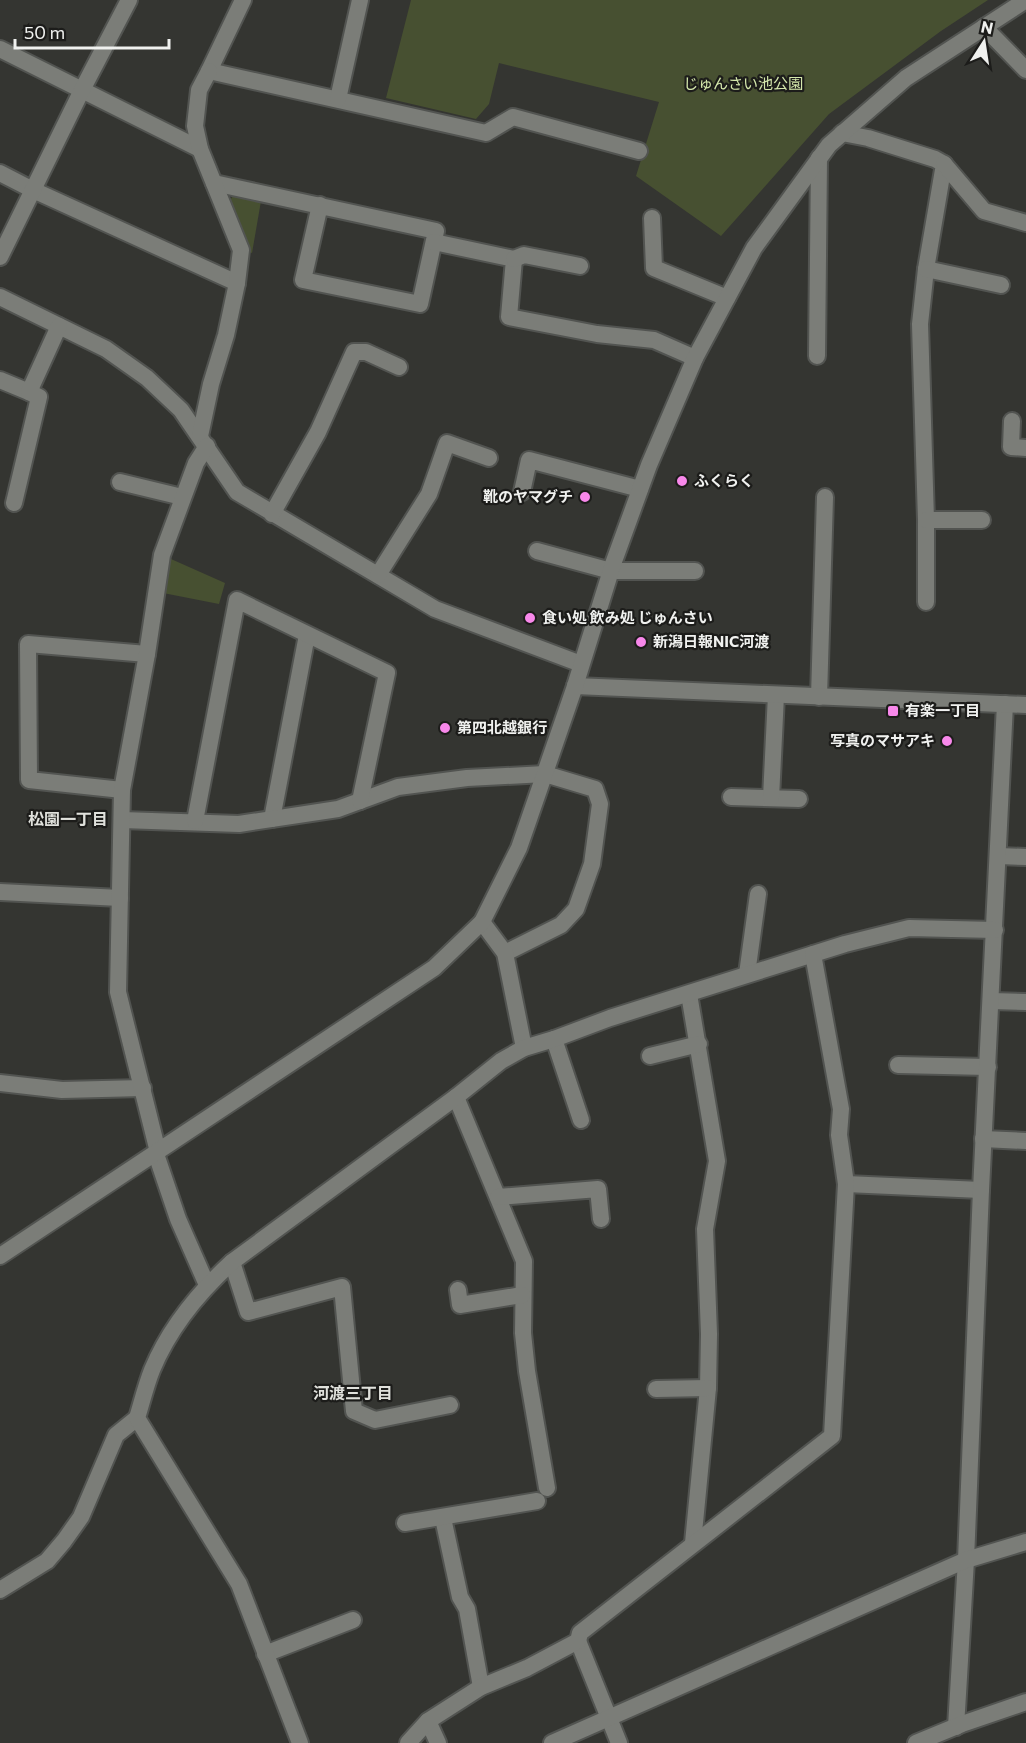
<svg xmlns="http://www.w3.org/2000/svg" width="1026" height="1743" viewBox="0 0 1026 1743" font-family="Commissioner,'Noto Sans JP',sans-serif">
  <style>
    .green { fill: #475031 }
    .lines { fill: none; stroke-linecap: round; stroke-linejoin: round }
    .minor-casing { stroke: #525451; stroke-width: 20 }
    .tertiary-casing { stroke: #525451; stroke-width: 20 }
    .minor { stroke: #7b7d78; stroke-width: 16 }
    .tertiary { stroke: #7b7d78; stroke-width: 16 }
    .poi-dot { fill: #f888ea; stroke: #1c1c1a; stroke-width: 2 }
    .labels { text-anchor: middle; stroke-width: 4.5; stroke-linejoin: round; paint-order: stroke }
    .park-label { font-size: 15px; fill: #d5e8ac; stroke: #1c1c1a }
    .poi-label { font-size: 15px; font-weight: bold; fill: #f0f1ef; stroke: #1c1c1a; text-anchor: start }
    .neighbourhood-label { font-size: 16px; font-weight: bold; fill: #e0e1dc; stroke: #1c1c1a }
  </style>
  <rect width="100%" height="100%" fill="#343531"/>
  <g class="green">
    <path d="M 411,0 L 988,0 L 941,31 L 829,114 L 721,236 L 636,176 L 659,102 L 499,63 L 489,104 L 476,119 L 386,98 Z"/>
    <path d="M 233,196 L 261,201 L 252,253 L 246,251 L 227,204 Z"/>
    <path d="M 162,555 L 225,583 L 219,604 L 158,592 Z"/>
  </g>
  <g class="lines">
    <defs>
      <g id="minor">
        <path d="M 243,0 L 209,71 L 486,133 L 513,117 L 639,151"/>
        <path d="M 984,27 L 1026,70"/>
        <path d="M 0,49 L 200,149"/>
        <path d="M 338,99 L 360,0"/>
        <path d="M 842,133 L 868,138 L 935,159 L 944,164 L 926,269 L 920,324 L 926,520 L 926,602"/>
        <path d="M 944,164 L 984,211 L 1026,223"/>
        <path d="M 0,173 L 33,190 L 237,283"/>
        <path d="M 214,183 L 436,231 L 420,304 L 303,280 L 320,205"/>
        <path d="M 652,218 L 654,268 L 727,298"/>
        <path d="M 434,242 L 514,259 L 509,317 L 597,334 L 654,340 L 695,358"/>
        <path d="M 0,257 L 82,90 L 129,0"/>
        <path d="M 514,259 L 524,255 L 580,266"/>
        <path d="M 926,269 L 1001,285"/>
        <path d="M 0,297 L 106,349 L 147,378 L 181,410 L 237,492 L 435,609 L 581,664"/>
        <path d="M 817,356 L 819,158"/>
        <path d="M 0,380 L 29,392"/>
        <path d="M 1012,421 L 1011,447 L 1026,448"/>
        <path d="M 200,436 L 211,384 L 226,335 L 237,283 L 241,250 L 200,149 L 195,126 L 199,90 L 209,71"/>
        <path d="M 120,482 L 182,497"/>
        <path d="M 522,492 L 529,460 L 640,489"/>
        <path d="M 14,503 L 39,397 L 29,392 L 59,326"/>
        <path d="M 272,514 L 318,432 L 354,352 L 366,352 L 399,367"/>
        <path d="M 926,520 L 982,520"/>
        <path d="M 537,551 L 611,571 L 695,571"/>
        <path d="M 378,575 L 429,494 L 447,443 L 489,458"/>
        <path d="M 819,697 L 825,497"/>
        <path d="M 122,790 L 29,780 L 28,644 L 147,654"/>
        <path d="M 731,797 L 799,799"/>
        <path d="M 771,798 L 776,695"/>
        <path d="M 272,819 L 307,635"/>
        <path d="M 122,820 L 239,824 L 338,809 L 398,787 L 467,778 L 545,774 L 595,789 L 600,804 L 592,864 L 576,909 L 561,925 L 505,953"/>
        <path d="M 195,821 L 237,600 L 387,673 L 360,801"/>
        <path d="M 999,856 L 1026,857"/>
        <path d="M 0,892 L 120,898"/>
        <path d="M 482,922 L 505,953 L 524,1048"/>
        <path d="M 747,974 L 758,894"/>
        <path d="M 689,994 L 717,1161 L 705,1229 L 709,1334 L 708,1388 L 693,1543"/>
        <path d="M 991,1001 L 1026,1002"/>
        <path d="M 554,1039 L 581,1120"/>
        <path d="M 650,1056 L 699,1044"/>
        <path d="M 898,1065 L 988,1067"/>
        <path d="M 0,1083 L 62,1090 L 143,1088"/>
        <path d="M 456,1097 L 524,1261 L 523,1333 L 527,1371 L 547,1488"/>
        <path d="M 983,1139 L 1026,1141"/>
        <path d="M 158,1152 L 118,992 L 122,790 L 147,654 L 162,555 L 196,463 L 207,446"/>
        <path d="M 156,1154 L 178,1219 L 207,1285"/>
        <path d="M 846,1184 L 981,1190"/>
        <path d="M 498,1197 L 598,1189 L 601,1219"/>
        <path d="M 232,1262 L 248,1312 L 342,1287 L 354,1411 L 375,1420 L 450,1405"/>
        <path d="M 458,1290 L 460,1305 L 522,1295"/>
        <path d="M 656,1389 L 708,1388"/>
        <path d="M 443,1518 L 460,1597 L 467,1609 L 481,1687"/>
        <path d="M 405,1523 L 537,1501"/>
        <path d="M 0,1590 L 47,1561 L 64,1541 L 81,1517 L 116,1435 L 137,1418"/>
        <path d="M 578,1641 L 619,1743"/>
        <path d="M 265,1654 L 353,1620"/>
        <path d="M 428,1721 L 438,1743"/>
        <path d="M 956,1727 L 966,1560 L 981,1190 L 1005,704"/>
        <path d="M 300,1743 L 239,1584 L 137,1418 C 142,1402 146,1385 152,1370 C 169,1329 199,1292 232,1262 L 456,1097 L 501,1061 L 524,1048 L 554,1039 L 610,1018 L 845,944 L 909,928 L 995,930"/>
        <path d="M 408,1743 L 428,1721 L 481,1687 L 527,1668 L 578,1641 L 580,1633 L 832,1436 L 846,1184 L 839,1135 L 841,1109 L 813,954"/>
        <path d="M 552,1743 L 966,1560 L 1026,1542"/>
      </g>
      <g id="tertiary">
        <path d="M 575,686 L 1026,705"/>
        <path d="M 0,1256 L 434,968 L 482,922 L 519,848 L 575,686 L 613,564 L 649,465 L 695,358 L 754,248 L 829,145 L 906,78 L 1026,0"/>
        <path d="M 916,1743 L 962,1724 L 1026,1702"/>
      </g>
    </defs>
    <use href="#minor" class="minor-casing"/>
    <use href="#tertiary" class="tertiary-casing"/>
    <use href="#minor" class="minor"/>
    <use href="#tertiary" class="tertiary"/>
  </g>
  <g class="poi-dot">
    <circle cx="682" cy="481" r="6"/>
    <circle cx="585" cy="497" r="6"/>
    <circle cx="530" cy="618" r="6"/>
    <circle cx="641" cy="642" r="6"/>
    <rect x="887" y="705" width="12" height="12" rx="3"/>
    <circle cx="445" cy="728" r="6"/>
    <circle cx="947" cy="741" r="6"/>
  </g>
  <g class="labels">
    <g class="park-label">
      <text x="743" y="89">じゅんさい池公園</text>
    </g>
    <g class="poi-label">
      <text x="694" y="486">ふくらく</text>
      <text x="573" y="502" text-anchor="end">靴のヤマグチ</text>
      <text x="542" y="623">食い処 飲み処 じゅんさい</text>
      <text x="653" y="647">新潟日報NIC河渡</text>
      <text x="905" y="716">有楽一丁目</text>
      <text x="457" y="733">第四北越銀行</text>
      <text x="935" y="746" text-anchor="end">写真のマサアキ</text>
    </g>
    <g class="neighbourhood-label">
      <text x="68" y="825">松園一丁目</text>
      <text x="353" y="1399">河渡三丁目</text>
    </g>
  </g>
  <g transform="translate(984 42) rotate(12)" stroke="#1c1c1a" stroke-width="4.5" paint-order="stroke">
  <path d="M0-4.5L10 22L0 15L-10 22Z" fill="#f0f1ef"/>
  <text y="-9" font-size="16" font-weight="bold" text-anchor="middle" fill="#f0f1ef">N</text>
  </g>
  <path d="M15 39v9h154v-9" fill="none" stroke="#f0f1ef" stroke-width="3"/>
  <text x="24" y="39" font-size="18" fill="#f0f1ef" stroke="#1c1c1a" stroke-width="4.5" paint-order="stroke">50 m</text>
</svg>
